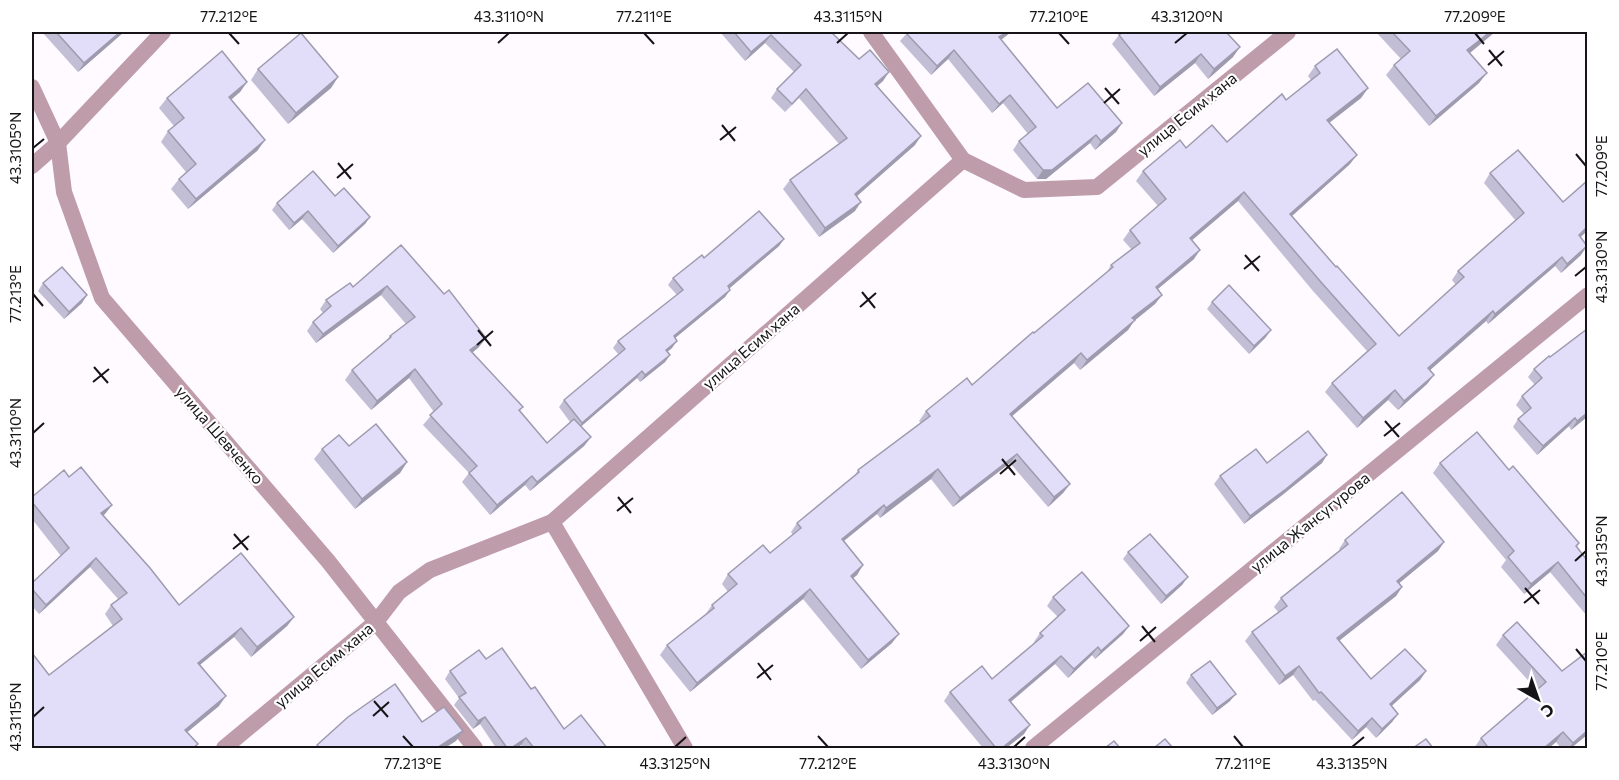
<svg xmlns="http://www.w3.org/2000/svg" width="1619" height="780" viewBox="0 0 1619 780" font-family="Commissioner,sans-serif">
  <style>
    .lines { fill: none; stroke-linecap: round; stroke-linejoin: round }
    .minor { stroke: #be9ca9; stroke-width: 16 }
    .wall { fill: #c2bed6 }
    .shaded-wall { fill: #9e9bae }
    .building { fill: #e2ddf9; stroke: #9e9bae; stroke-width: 1.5 }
    .ticks { fill: none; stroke: #171417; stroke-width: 2 }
    .labels { text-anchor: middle; stroke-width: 4.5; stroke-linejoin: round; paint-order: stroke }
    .street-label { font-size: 16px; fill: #171417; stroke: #fff }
    .neatline { fill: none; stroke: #171417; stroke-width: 2 }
    .ticks-label { font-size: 15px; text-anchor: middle; fill: #171417 }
  </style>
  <rect width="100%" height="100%" fill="#fffaff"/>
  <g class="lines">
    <g class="minor">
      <path d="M 871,32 L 963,160"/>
      <path d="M 32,87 L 58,143 L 64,192 L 102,298 L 328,561 L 475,748"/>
      <path d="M 32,166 L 58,143 L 163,32"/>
      <path d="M 552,522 L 685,748"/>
      <path d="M 224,748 L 376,622 L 399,592 L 430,570 L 552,522 L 963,160 L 1024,190 L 1097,187 L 1288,32"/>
      <path d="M 1033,748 L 1588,295"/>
    </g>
  </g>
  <g class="wall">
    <path d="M 42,32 L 124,32 L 78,72 Z"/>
    <path d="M 720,32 L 831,32 L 883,81 L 877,86 L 915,145 L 857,196 L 855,211 L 819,237 L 783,189 L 790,180 L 839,144 L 799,98 L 785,112 L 771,98 L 777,89 L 794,72 L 765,43 L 745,61 Z"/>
    <path d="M 908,32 L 1011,32 L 1001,40 L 1057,108 L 1122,123 L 1116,132 L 1095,150 L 1090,143 L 1046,179 L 1037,179 L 1013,150 L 1019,141 L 1028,134 L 1003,103 L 992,113 L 948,59 L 931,75 L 900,41 Z"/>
    <path d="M 1376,32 L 1495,32 L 1470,53 L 1479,83 L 1429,126 L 1386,75 L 1394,65 L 1401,59 Z"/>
    <path d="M 1119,35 L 1233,57 L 1208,79 L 1195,63 L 1154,96 L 1112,44 Z"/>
    <path d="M 1315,66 L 1368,88 L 1361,98 L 1329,123 L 1350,164 L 1292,216 L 1336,267 L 1399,336 L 1456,285 L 1452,280 L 1458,271 L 1516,221 L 1484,183 L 1490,173 L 1563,202 L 1587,181 L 1587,231 L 1581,237 L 1581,255 L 1561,273 L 1555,266 L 1488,324 L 1486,321 L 1430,370 L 1434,375 L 1427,384 L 1398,410 L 1388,400 L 1357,428 L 1325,392 L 1332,383 L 1367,351 L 1313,291 L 1238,201 L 1192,240 L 1194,259 L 1158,289 L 1162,295 L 1155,304 L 1134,321 L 1128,330 L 1080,370 L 1074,363 L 1012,416 L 1070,484 L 1063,493 L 1048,507 L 1010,463 L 953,507 L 931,479 L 880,518 L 877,514 L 844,541 L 863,565 L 857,575 L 853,578 L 892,643 L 861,669 L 803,599 L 690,692 L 660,655 L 667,645 L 705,615 L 712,605 L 728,592 L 722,584 L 728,574 L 770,553 L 793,535 L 791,532 L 797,523 L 855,475 L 858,470 L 921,423 L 919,421 L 926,411 L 972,385 L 1107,272 L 1111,265 L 1132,250 L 1123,240 L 1130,230 L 1158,206 L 1136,181 L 1143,171 L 1186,148 L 1227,142 L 1286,100 L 1311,80 L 1308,76 Z"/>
    <path d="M 258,69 L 338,77 L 331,88 L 288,124 L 251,80 Z"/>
    <path d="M 247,82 L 240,92 L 231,100 L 265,140 L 257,151 L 188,209 L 171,189 L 179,179 L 186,172 L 161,142 L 168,131 L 174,126 L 159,108 L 167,98 Z"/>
    <path d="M 335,196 L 370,217 L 365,224 L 333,253 L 302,219 L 289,230 L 272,210 L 277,203 Z"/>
    <path d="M 784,239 L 779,246 L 729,288 L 730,290 L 725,297 L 675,338 L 672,348 L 667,352 L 670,355 L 665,362 L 640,382 L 637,378 L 581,426 L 591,437 L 584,446 L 530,491 L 525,485 L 490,515 L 462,482 L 469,473 L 423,425 L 434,412 L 409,378 L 371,410 L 345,380 L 352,370 L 386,341 L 390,336 L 406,324 L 381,295 L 316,343 L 307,331 L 313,322 L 323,313 L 320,309 L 326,300 L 353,287 L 401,245 L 479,347 L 472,353 L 523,407 L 520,411 L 547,443 L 570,422 L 559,407 L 564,400 L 619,355 L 613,348 L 618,341 L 677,295 L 668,285 L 673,278 L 704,258 Z"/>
    <path d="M 43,283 L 82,303 L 64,319 L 38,291 Z"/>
    <path d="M 1212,302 L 1266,337 L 1249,354 L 1207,309 Z"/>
    <path d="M 1587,329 L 1587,417 L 1571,430 L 1569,426 L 1537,455 L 1513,427 L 1518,419 L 1524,414 L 1516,405 L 1522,396 L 1535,385 L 1528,377 L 1534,369 Z"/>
    <path d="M 349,446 L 407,462 L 400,473 L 355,509 L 314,459 L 322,449 Z"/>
    <path d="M 1267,463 L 1322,463 L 1281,496 L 1244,524 L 1214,484 L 1220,476 Z"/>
    <path d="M 1440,463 L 1509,470 L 1579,543 L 1577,547 L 1587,560 L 1587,616 L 1550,572 L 1524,594 L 1501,567 L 1506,560 L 1433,473 Z"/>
    <path d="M 69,477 L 112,505 L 103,516 L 179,605 L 294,617 L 287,626 L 251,657 L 234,637 L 200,665 L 219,706 L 187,732 L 49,675 L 113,626 L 105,614 L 111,605 L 118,599 L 90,567 L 39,614 L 32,606 L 32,583 L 61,556 L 32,519 L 32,497 Z"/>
    <path d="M 1345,540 L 1444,542 L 1438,551 L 1399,583 L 1402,587 L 1396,596 L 1339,641 L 1371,679 L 1426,671 L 1420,680 L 1391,706 L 1398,714 L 1392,722 L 1376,738 L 1366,727 L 1352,740 L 1315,700 L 1313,701 L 1293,675 L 1279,685 L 1245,641 L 1252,632 L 1278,612 L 1274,607 L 1281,598 L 1340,550 L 1339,549 Z"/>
    <path d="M 1128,552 L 1182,585 L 1161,604 L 1123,559 Z"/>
    <path d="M 1053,597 L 1129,626 L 1123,634 L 1095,659 L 1092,655 L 1068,678 L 1055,664 L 1011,702 L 1024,734 L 1006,748 L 983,748 L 944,701 L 950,692 L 992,679 L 1035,643 L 1034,642 L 1040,633 L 1058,617 L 1047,606 Z"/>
    <path d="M 1503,635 L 1562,671 L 1587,652 L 1587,735 L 1571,748 L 1561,748 L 1556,742 L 1549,748 L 1474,748 L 1481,738 L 1537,690 L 1496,645 Z"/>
    <path d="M 486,659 L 531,689 L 564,729 L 607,748 L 523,748 L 521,745 L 516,748 L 496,748 L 480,724 L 473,729 L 454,705 L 459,698 L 445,679 L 450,671 Z"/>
    <path d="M 1191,675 L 1230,701 L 1212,715 L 1186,683 Z"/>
  </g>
  <g class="shaded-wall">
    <path d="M 120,32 L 124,32 L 78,72 L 84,63 Z"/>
    <path d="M 1007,32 L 1011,32 L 993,46 L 999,37 Z"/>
    <path d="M 1490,32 L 1495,32 L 1460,61 L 1467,50 Z"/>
    <path d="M 771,35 L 765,43 L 745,61 L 751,52 Z"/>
    <path d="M 1240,47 L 1233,57 L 1208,79 L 1214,69 Z"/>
    <path d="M 954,50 L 948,59 L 931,75 L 937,66 Z"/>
    <path d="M 1201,54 L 1195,63 L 1154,96 L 1160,87 Z"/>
    <path d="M 889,72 L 883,81 L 869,93 L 875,84 Z"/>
    <path d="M 1487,73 L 1479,83 L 1429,126 L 1436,116 Z"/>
    <path d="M 338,77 L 331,88 L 288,124 L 296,113 Z"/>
    <path d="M 247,82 L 240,92 L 221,108 L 229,97 Z"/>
    <path d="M 1368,88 L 1361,98 L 1320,130 L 1327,120 Z"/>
    <path d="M 1010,95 L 1003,103 L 992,113 L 999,104 Z"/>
    <path d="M 1122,123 L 1116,132 L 1095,150 L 1101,141 Z"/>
    <path d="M 1096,135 L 1090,143 L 1046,179 L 1037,179 L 1043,170 Z"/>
    <path d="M 921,136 L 915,145 L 849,203 L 855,194 Z"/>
    <path d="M 265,140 L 257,151 L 188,209 L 196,199 Z"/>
    <path d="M 1357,155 L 1350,164 L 1284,223 L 1290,214 Z"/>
    <path d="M 1244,192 L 1238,201 L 1184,247 L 1190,238 Z"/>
    <path d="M 861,202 L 855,211 L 819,237 L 825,228 Z"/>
    <path d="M 308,211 L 302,219 L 289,230 L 294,223 Z"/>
    <path d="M 370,217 L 365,224 L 333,253 L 338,246 Z"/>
    <path d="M 1587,227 L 1587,231 L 1572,244 L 1579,235 Z"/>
    <path d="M 784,239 L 779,246 L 723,294 L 728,286 Z"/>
    <path d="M 1587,246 L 1581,255 L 1561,273 L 1567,264 Z"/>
    <path d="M 1200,250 L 1194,259 L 1149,296 L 1156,287 Z"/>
    <path d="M 1562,257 L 1555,266 L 1488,324 L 1495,314 Z"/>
    <path d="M 387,286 L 381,295 L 316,343 L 323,334 Z"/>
    <path d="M 730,290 L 725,297 L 669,343 L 674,336 Z"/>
    <path d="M 87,295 L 82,303 L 64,319 L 69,312 Z"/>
    <path d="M 1162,295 L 1155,304 L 1134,321 L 1128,330 L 1080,370 L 1087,360 L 1132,318 Z"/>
    <path d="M 1493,311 L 1486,321 L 1421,378 L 1428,368 Z"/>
    <path d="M 1271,330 L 1266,337 L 1249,354 L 1254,346 Z"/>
    <path d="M 486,338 L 479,347 L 463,360 L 470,350 Z"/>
    <path d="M 677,341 L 672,348 L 661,357 L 666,350 Z"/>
    <path d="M 1081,353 L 1074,363 L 1003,424 L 1010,414 Z"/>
    <path d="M 670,355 L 665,362 L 640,382 L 645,375 Z"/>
    <path d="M 415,369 L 409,378 L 371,410 L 377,401 Z"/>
    <path d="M 642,371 L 637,378 L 577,430 L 582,423 Z"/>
    <path d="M 1434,375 L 1427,384 L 1398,410 L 1404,401 Z"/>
    <path d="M 1395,390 L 1388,400 L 1357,428 L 1363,418 Z"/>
    <path d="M 1587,413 L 1587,417 L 1571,430 L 1577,421 Z"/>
    <path d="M 1575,418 L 1569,426 L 1537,455 L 1543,446 Z"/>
    <path d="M 591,437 L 584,446 L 530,491 L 537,482 Z"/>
    <path d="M 1017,454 L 1010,463 L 953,507 L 960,498 Z"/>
    <path d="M 1327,455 L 1322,463 L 1281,496 L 1244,524 L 1250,516 Z"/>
    <path d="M 407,462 L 400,473 L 355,509 L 362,499 Z"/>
    <path d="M 938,469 L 931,479 L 880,518 L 886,508 Z"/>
    <path d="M 532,476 L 525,485 L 490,515 L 497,505 Z"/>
    <path d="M 1070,484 L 1063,493 L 1048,507 L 1054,497 Z"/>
    <path d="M 112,505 L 105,514 L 95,523 L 101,513 Z"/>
    <path d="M 884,505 L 877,514 L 835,548 L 842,539 Z"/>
    <path d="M 1444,542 L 1438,551 L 1391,590 L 1397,581 Z"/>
    <path d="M 96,558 L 90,567 L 39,614 L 46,605 Z"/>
    <path d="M 1558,562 L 1550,572 L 1524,594 L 1531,584 Z"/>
    <path d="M 863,565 L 857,575 L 845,585 L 851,576 Z"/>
    <path d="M 1188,577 L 1182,585 L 1161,604 L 1166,596 Z"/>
    <path d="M 1402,587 L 1396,596 L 1331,647 L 1337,638 Z"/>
    <path d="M 810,589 L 803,599 L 690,692 L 697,683 Z"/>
    <path d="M 294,617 L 287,626 L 251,657 L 257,647 Z"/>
    <path d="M 1129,626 L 1123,634 L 1095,659 L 1101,651 Z"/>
    <path d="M 241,628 L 234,637 L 191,672 L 198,663 Z"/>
    <path d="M 899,634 L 892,643 L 861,669 L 868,660 Z"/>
    <path d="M 1098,647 L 1092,655 L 1068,678 L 1074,669 Z"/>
    <path d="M 1061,656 L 1055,664 L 1003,708 L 1009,700 Z"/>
    <path d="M 1299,666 L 1293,675 L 1279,685 L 1285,676 Z"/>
    <path d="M 1426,671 L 1420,680 L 1384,713 L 1390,704 Z"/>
    <path d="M 1236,694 L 1230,701 L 1212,715 L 1217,708 Z"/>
    <path d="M 226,696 L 219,706 L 179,739 L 185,730 Z"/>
    <path d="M 1398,714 L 1392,722 L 1376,738 L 1382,729 Z"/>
    <path d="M 485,717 L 480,724 L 473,729 L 478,721 Z"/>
    <path d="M 1372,718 L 1366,727 L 1352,740 L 1358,731 Z"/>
    <path d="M 1030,725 L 1024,734 L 1006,748 L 1002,748 Z"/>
    <path d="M 463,731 L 456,741 L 445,748 L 437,748 Z"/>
    <path d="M 1587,731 L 1587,735 L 1571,748 L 1569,748 L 1573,743 Z"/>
    <path d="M 1563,732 L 1556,742 L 1549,748 L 1544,748 Z"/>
    <path d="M 526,738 L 521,745 L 516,748 L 511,748 Z"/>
  </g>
  <g class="building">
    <path d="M 56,32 L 120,32 L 84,63 Z"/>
    <path d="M 734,32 L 831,32 L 859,59 L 870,50 L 889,72 L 875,84 L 921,136 L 855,194 L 861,202 L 825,228 L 790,180 L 847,138 L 806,89 L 792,104 L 777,89 L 801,65 L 771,35 L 751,52 Z"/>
    <path d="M 908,32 L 1007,32 L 999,37 L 1057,108 L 1088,83 L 1122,123 L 1101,141 L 1096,135 L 1052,170 L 1043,170 L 1019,141 L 1036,127 L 1010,95 L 999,104 L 954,50 L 937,66 L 906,33 Z"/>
    <path d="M 1123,32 L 1226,32 L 1240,47 L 1214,69 L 1201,54 L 1160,87 L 1119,35 Z"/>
    <path d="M 1392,32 L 1490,32 L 1467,50 L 1487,73 L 1436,116 L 1394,65 L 1410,51 Z"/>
    <path d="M 301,33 L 338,77 L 296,113 L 258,69 Z"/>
    <path d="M 1337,49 L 1368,88 L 1327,120 L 1357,155 L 1290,214 L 1336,267 L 1337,266 L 1399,336 L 1464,277 L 1458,271 L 1524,213 L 1490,173 L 1518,150 L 1563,202 L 1587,181 L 1587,227 L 1579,235 L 1587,246 L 1567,264 L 1562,257 L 1495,314 L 1493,311 L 1428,368 L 1434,375 L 1404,401 L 1395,390 L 1363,418 L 1332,383 L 1376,344 L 1320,281 L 1244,192 L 1190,238 L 1200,250 L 1156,287 L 1162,295 L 1132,318 L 1135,320 L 1087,360 L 1081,353 L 1010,414 L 1070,484 L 1054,497 L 1017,454 L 960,498 L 938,469 L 886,508 L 884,505 L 842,539 L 863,565 L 851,576 L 899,634 L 868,660 L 810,589 L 697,683 L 667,645 L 714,608 L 712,605 L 737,584 L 728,574 L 763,545 L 770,553 L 801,528 L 797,523 L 859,472 L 858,470 L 930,416 L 926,411 L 967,378 L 972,385 L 1033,332 L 1034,333 L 1113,267 L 1111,265 L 1140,243 L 1130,230 L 1166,199 L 1143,171 L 1180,140 L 1186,148 L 1212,125 L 1227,142 L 1282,94 L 1286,100 L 1320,73 L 1315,66 Z"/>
    <path d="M 222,51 L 247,82 L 229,97 L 265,140 L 196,199 L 179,179 L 196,164 L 168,131 L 184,118 L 167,98 Z"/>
    <path d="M 313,171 L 335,196 L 344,188 L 370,217 L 338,246 L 308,211 L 294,223 L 277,203 Z"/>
    <path d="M 759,211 L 784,239 L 728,286 L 730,290 L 674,336 L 677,341 L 666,350 L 670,355 L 645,375 L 642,371 L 582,423 L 564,400 L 625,349 L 618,341 L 683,290 L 673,278 L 702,255 L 704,258 Z"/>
    <path d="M 401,245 L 444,294 L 449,290 L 486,338 L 470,350 L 523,407 L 519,410 L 547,443 L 574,419 L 591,437 L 537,482 L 532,476 L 497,505 L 469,473 L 477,466 L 430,415 L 442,404 L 415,369 L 377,401 L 352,370 L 391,337 L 390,336 L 415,317 L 387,286 L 323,334 L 313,322 L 331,306 L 326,300 L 350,283 L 353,287 Z"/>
    <path d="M 62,267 L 87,295 L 69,312 L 43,283 Z"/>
    <path d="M 1229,285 L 1271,330 L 1254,346 L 1212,302 Z"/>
    <path d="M 1587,329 L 1587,413 L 1577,421 L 1575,418 L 1543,446 L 1518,419 L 1531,408 L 1522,396 L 1542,378 L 1534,369 L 1549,356 L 1550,357 Z"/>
    <path d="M 376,424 L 407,462 L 362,499 L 322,449 L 339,435 L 349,446 Z"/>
    <path d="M 1308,431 L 1327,455 L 1286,489 L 1250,516 L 1220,476 L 1256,449 L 1267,463 Z"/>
    <path d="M 1477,432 L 1509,470 L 1513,466 L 1579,543 L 1576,546 L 1587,560 L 1587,598 L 1558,562 L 1531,584 L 1508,557 L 1514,551 L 1440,463 Z"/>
    <path d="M 81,467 L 112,505 L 101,513 L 150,568 L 179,605 L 241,553 L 294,617 L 257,647 L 241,628 L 198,663 L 226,696 L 185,730 L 198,744 L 193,748 L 32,748 L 32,653 L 49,675 L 122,619 L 111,605 L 127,593 L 96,558 L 46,605 L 32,589 L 32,583 L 69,548 L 32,502 L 32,497 L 64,470 L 69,477 Z"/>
    <path d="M 1402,492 L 1444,542 L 1397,581 L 1402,587 L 1337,638 L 1371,679 L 1405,649 L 1426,671 L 1390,704 L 1398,714 L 1382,729 L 1372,718 L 1358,731 L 1321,692 L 1319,693 L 1299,666 L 1285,676 L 1252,632 L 1287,606 L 1281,598 L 1348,544 L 1345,540 Z"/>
    <path d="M 1150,534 L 1188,577 L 1166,596 L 1128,552 Z"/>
    <path d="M 1082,572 L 1129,626 L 1101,651 L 1098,647 L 1074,669 L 1061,656 L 1009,700 L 1030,725 L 1002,748 L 996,748 L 950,692 L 982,666 L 992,679 L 1043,636 L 1040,633 L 1065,610 L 1053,597 Z"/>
    <path d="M 1517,622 L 1562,671 L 1587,652 L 1587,731 L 1573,743 L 1563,732 L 1544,748 L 1483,748 L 1487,746 L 1481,738 L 1546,682 L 1503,635 Z"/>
    <path d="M 502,648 L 531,689 L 535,687 L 564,729 L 581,715 L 607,748 L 534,748 L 526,738 L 511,748 L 507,748 L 485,717 L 478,721 L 459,697 L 466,693 L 450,671 L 479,650 L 486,659 Z"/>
    <path d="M 1210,661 L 1236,694 L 1217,708 L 1191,675 Z"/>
    <path d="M 395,684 L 422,722 L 444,707 L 463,731 L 437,748 L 320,748 L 317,745 L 348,717 Z"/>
    <path d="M 1165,739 L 1173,748 L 1154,748 Z"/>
    <path d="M 1426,739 L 1433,748 L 1413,748 Z"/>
    <path d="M 1114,741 L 1120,748 L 1105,748 Z"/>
  </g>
  <path class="ticks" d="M 229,33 L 239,44M 644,33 L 654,44M 1059,33 L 1069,44M 1475,33 L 1484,44M 498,43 L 509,33M 837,43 L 848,33M 1175,43 L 1187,33M 1489,50 L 1502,66M 1488,65 L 1504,51M 1105,88 L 1119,104M 1104,103 L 1120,89M 722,125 L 735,141M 720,140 L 736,127M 33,148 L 44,139M 1576,154 L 1586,166M 338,163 L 351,179M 337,178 L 353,164M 1245,255 L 1259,271M 1244,269 L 1260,256M 1575,276 L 1586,267M 862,292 L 875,308M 33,294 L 43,306M 860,307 L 876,293M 478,330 L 491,346M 477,345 L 493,331M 94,367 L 108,383M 93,382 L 109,369M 1385,421 L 1399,437M 33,433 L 44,423M 1384,436 L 1400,423M 1002,459 L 1015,475M 1000,474 L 1016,460M 618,497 L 631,513M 617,511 L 633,498M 234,534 L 248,550M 233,549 L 249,536M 1575,561 L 1586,551M 1525,588 L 1539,604M 1524,603 L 1540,590M 1142,626 L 1155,642M 1140,641 L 1156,627M 1576,649 L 1586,661M 758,663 L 771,680M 757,678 L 773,665M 374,701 L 388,717M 373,716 L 389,702M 33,717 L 44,707M 403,736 L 413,747M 818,736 L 828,747M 1234,736 L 1243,747M 675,747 L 686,737M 1014,747 L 1025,737M 1352,747 L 1364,737"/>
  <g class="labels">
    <g class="street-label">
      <text transform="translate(1187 114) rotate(-39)" y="6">улица Есим хана</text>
      <text transform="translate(751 346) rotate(-41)" y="6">улица Есим хана</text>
      <text transform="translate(220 435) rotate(49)" y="6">улица Шевченко</text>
      <text transform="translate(1310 522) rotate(-39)" y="6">улица Жансугурова</text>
      <text transform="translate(324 665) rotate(-40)" y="6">улица Есим хана</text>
    </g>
  </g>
  <rect width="1619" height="780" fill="none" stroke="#ffffff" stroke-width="66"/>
  <g transform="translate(1538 699) rotate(140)" stroke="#ffffff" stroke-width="4.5" paint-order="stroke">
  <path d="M0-4.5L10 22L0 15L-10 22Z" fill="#171417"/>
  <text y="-9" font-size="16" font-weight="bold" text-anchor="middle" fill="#171417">С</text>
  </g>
  <rect x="33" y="33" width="1553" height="714" class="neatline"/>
  <g class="ticks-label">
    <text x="229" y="22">77.212°E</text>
    <text x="509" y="22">43.3110°N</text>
    <text x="644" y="22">77.211°E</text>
    <text x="848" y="22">43.3115°N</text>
    <text x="1059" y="22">77.210°E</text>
    <text x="1187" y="22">43.3120°N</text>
    <text x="1475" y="22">77.209°E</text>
    <text transform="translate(16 148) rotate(-90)" y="5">43.3105°N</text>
    <text transform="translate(1602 166) rotate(-90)" y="5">77.209°E</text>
    <text transform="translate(1602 267) rotate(-90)" y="5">43.3130°N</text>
    <text transform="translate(16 294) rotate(-90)" y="5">77.213°E</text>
    <text transform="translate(16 433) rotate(-90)" y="5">43.3110°N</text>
    <text transform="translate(1602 551) rotate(-90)" y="5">43.3135°N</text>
    <text transform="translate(1602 661) rotate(-90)" y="5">77.210°E</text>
    <text transform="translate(16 717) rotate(-90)" y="5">43.3115°N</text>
    <text x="413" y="769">77.213°E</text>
    <text x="675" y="769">43.3125°N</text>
    <text x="828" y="769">77.212°E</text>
    <text x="1014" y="769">43.3130°N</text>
    <text x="1243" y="769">77.211°E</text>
    <text x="1352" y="769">43.3135°N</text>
  </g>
</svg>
